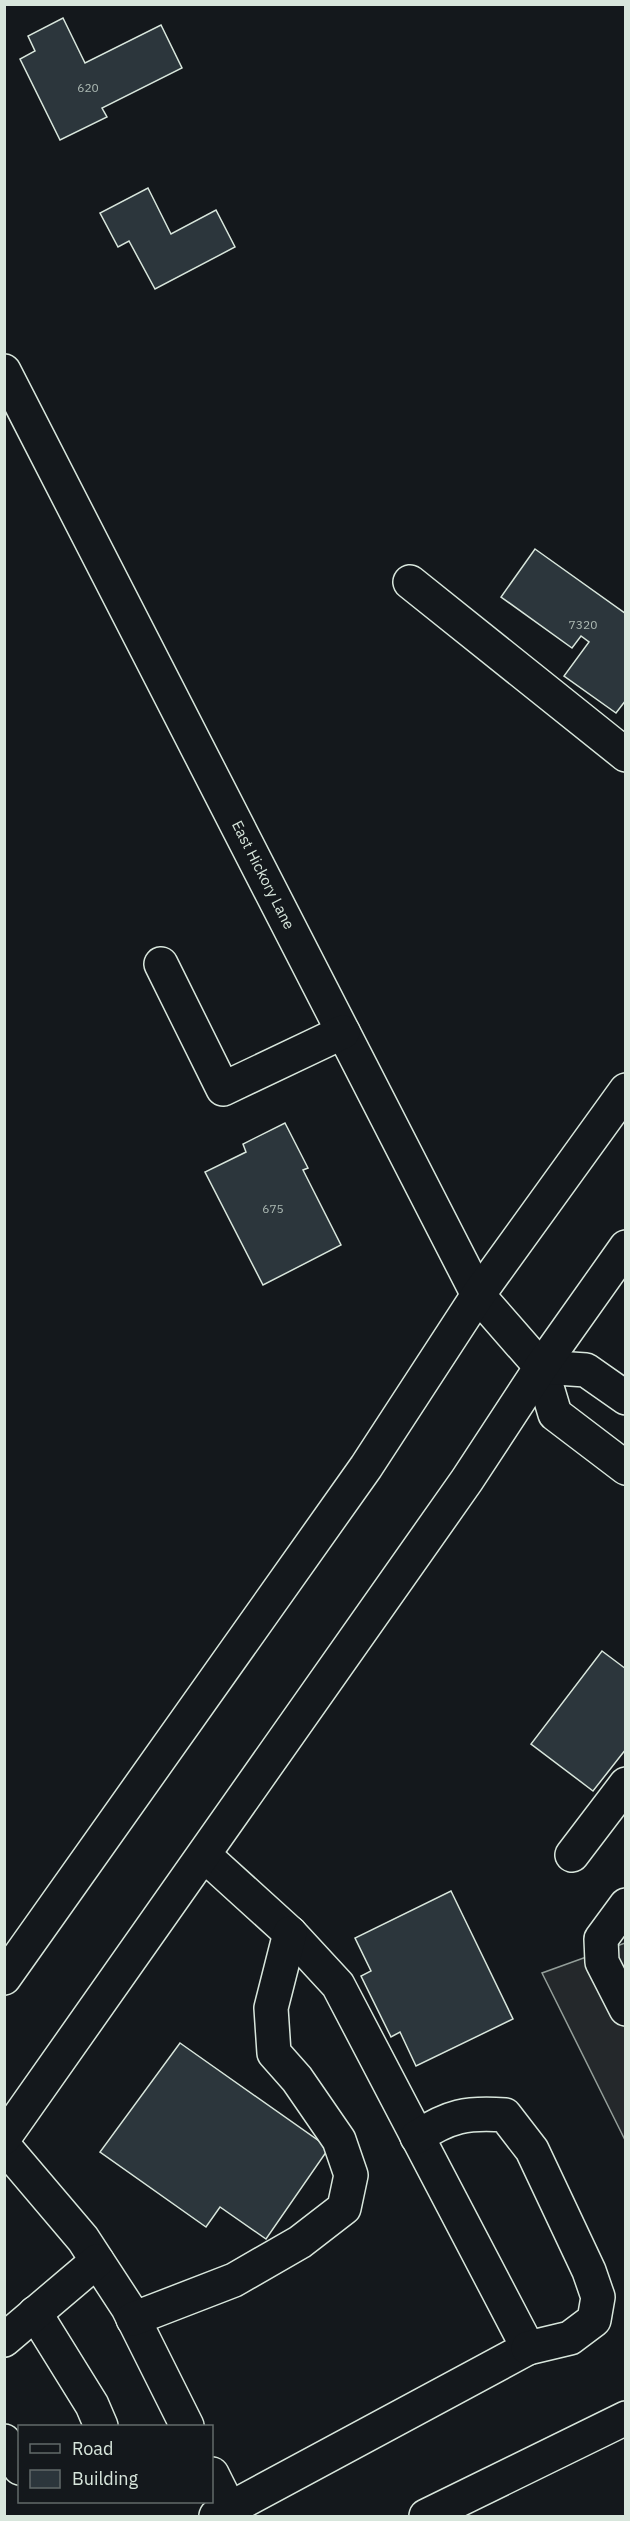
<svg xmlns="http://www.w3.org/2000/svg" width="630" height="2521" viewBox="0 0 630 2521" font-family="'IBM Plex Sans',sans-serif">
  <style>
    .parking { fill: #24282b; stroke: #939e99; stroke-width: 1.5 }
    .building { fill: #2c363c; stroke: #d8e6dc; stroke-width: 1.5 }
    .lines { fill: none; stroke-linecap: round; stroke-linejoin: round }
    .minor-casing { stroke: #d8e6dc; stroke-width: 36 }
    .major-casing { stroke: #d8e6dc; stroke-width: 36 }
    .minor { stroke: #14181c; stroke-width: 33 }
    .major { stroke: #14181c; stroke-width: 33 }
    .labels { text-anchor: middle; stroke-width: 4.5; stroke-linejoin: round; paint-order: stroke }
    .number-label { font-size: 12px; fill: #adbab4 }
    .street-label { font-size: 15px; fill: #d8e6dc; stroke: #14181c }
  </style>
  <rect width="100%" height="100%" fill="#14181c"/>
  <path class="parking" d="M 625,1943 L 625,2140 L 542,1973 Z"/>
  <g class="building">
    <path d="M 63,18 L 85,63 L 161,25 L 182,68 L 102,108 L 107,117 L 60,140 L 20,59 L 35,51 L 28,36 Z"/>
    <path d="M 148,188 L 171,234 L 216,210 L 235,247 L 155,289 L 129,241 L 118,247 L 100,213 Z"/>
    <path d="M 535,549 L 626,614 L 626,700 L 616,713 L 564,676 L 589,642 L 581,636 L 572,648 L 501,597 Z"/>
    <path d="M 285,1123 L 308,1168 L 303,1170 L 341,1245 L 263,1285 L 205,1172 L 246,1152 L 243,1144 Z"/>
    <path d="M 602,1651 L 626,1669 L 626,1749 L 593,1791 L 531,1744 Z"/>
    <path d="M 451,1891 L 513,2019 L 416,2066 L 400,2032 L 391,2037 L 361,1976 L 371,1971 L 355,1938 Z"/>
    <path d="M 180,2043 L 329,2148 L 266,2239 L 220,2207 L 206,2227 L 100,2152 Z"/>
  </g>
  <g class="lines">
    <defs>
      <g id="minor">
        <path d="M 4,371 L 478,1295 L 541,1367 L 555,1414 L 626,1468"/>
        <path d="M 410,582 L 626,755"/>
        <path d="M 161,964 L 223,1089 L 343,1032"/>
        <path d="M 541,1367 L 586,1370 L 626,1398"/>
        <path d="M 204,1855 L 290,1933 L 338,1985 L 528,2348 L 216,2516"/>
        <path d="M 572,1855 L 626,1784"/>
        <path d="M 626,1905 L 601,1939 L 602,1962 L 626,2009"/>
        <path d="M 417,2137 C 449,2116 467,2112 505,2115 L 532,2150 L 589,2271 L 598,2297 L 594,2320 L 570,2338 L 528,2348"/>
        <path d="M 4,2146 L 83,2239 L 128,2308 L 187,2426"/>
        <path d="M 35,2313 L 92,2405 L 101,2426"/>
        <path d="M 133,2319 L 234,2280 L 300,2242 L 344,2208 L 351,2175 L 339,2140 L 297,2079 L 274,2053 L 271,2008 L 290,1933"/>
        <path d="M 4,2340 L 97,2261"/>
        <path d="M 4,2441 L 20,2468"/>
        <path d="M 212,2474 L 233,2516"/>
        <path d="M 426,2516 L 626,2418"/>
      </g>
      <g id="major">
        <path d="M 4,1978 L 366,1467 L 478,1295 L 626,1090"/>
        <path d="M 4,2138 L 467,1480 L 541,1367 L 626,1247"/>
      </g>
    </defs>
    <use href="#minor" class="minor-casing"/>
    <use href="#major" class="major-casing"/>
    <use href="#minor" class="minor"/>
    <use href="#major" class="major"/>
  </g>
  <g class="labels">
    <g class="number-label">
      <text x="88" y="92">620</text>
      <text x="583" y="629">7320</text>
      <text x="273" y="1213">675</text>
    </g>
    <g class="street-label">
      <text transform="translate(263 875) rotate(63)" y="5">East Hickory Lane</text>
    </g>
  </g>
  <rect width="630" height="2521" fill="none" stroke="#d8e6dc" stroke-width="12"/>
  <rect x="18" y="2425" width="195" height="78" fill="#14181c" stroke="#626a69" stroke-width="1.5"/>
  <rect x="30" y="2444" width="30" height="9" fill="#14181c" stroke="#626a69" stroke-width="1.5"/>
  <text x="72" y="2455" font-size="18" fill="#d8e6dc">Road</text>
  <rect x="30" y="2470" width="30" height="18" fill="#2c363c" stroke="#626a69" stroke-width="1.5"/>
  <text x="72" y="2485" font-size="18" fill="#d8e6dc">Building</text>
</svg>
